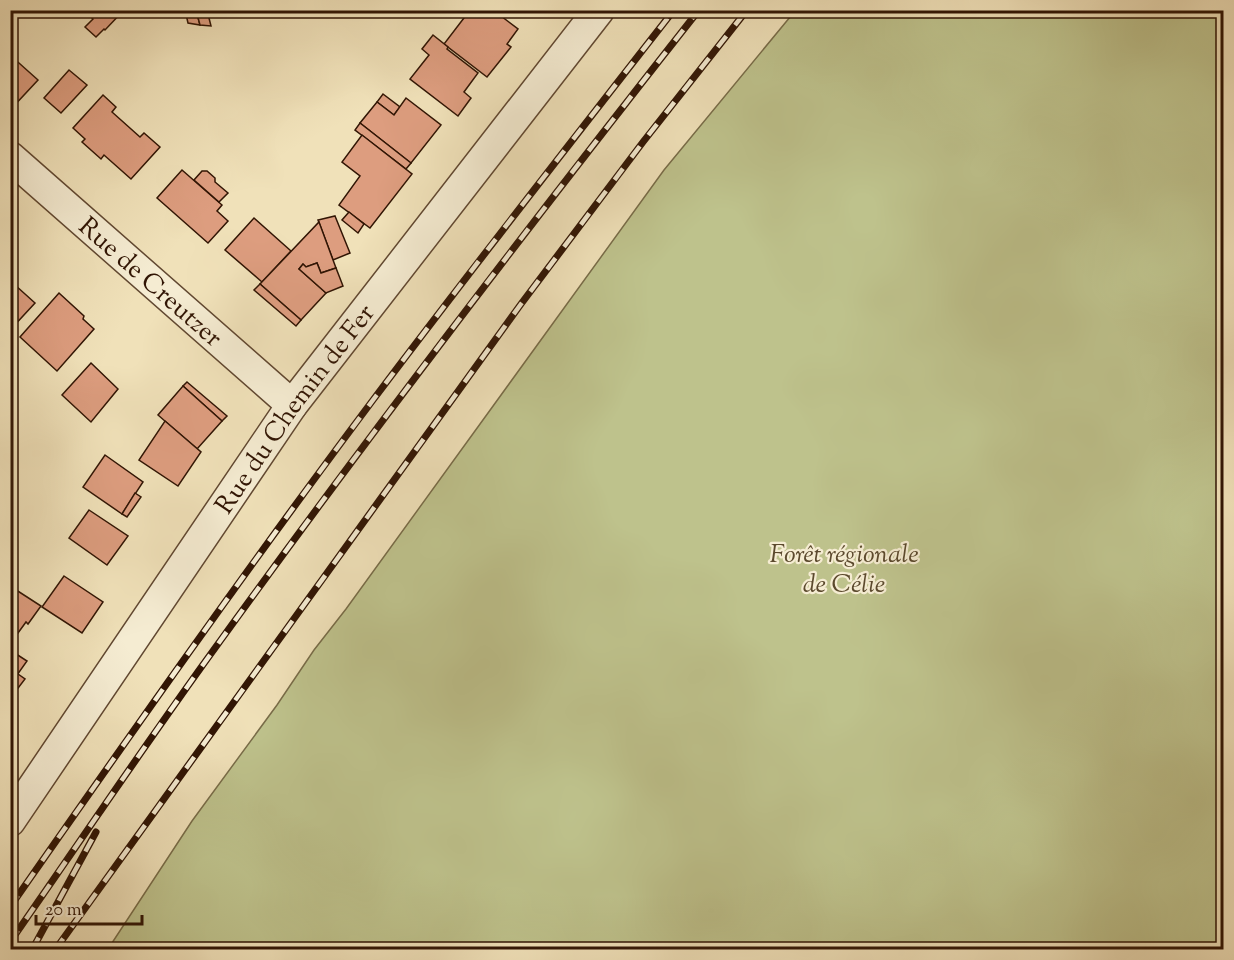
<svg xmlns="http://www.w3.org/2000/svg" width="1234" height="960" viewBox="0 0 1234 960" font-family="'Sorts Mill Goudy',serif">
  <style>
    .green { fill: #bec28c; stroke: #786c48; stroke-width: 1.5 }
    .building { fill: #dd9d7f; stroke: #311504; stroke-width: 1.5 }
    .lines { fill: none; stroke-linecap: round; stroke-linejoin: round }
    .minor-casing { stroke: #614831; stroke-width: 33 }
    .minor { stroke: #f5ecd2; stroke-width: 30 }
    .rail-casing { stroke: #311504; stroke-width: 7 }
    .rail { stroke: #f5ecd2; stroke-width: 4.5; stroke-dasharray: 14; stroke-linecap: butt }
    .labels { text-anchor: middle; stroke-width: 4.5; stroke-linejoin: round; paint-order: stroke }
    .street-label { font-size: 26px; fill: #311504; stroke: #f5ecd2 }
    .park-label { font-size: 26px; font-style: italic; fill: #5b492d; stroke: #f5ecd2 }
  </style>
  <rect width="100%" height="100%" fill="#f0e1b9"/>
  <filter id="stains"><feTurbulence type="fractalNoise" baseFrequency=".00333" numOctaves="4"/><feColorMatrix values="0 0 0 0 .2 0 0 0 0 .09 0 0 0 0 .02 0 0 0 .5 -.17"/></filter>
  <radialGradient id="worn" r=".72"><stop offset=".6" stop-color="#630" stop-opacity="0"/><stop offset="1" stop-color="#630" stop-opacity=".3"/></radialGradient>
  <path class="green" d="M 795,11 L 1223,11 L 1223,949 L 108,949 L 192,821 L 277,705 L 314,650 L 346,609 L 664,170 Z"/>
  <g class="building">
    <path d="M 97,10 L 122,12 L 105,30 L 104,29 L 96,37 L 85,27 L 93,19 L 91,17 Z"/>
    <path d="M 185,10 L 196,10 L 200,25 L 188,23 Z"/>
    <path d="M 196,10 L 207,10 L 211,26 L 200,25 Z"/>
    <path d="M 463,10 L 493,10 L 518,29 L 507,44 L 511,47 L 487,77 L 444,44 L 467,14 Z"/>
    <path d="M 433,35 L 448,47 L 447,49 L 478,73 L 464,92 L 471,98 L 458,116 L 410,79 L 429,55 L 422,49 Z"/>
    <path d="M 10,55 L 38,80 L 10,110 Z"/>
    <path d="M 69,70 L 87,85 L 61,113 L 44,98 Z"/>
    <path d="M 383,94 L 400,107 L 394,115 L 377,102 Z"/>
    <path d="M 103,95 L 116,107 L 112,112 L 140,137 L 144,133 L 160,147 L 131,179 L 104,155 L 101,159 L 82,142 L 85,139 L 73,128 Z"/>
    <path d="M 406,98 L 441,125 L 411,163 L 360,123 L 377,102 L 394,115 Z"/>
    <path d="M 360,123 L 411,163 L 406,169 L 355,130 Z"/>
    <path d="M 362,135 L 412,174 L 370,228 L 339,205 L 360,176 L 342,162 Z"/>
    <path d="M 182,170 L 222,205 L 217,211 L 228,221 L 208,243 L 157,198 Z"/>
    <path d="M 202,171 L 207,171 L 215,178 L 215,182 L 228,193 L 219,202 L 194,180 Z"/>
    <path d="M 349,212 L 364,224 L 358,233 L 342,220 Z"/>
    <path d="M 335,216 L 350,253 L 333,260 L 318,220 Z"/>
    <path d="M 254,218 L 291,251 L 262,282 L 225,250 Z"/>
    <path d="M 319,222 L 336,268 L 321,273 L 317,263 L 306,267 L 303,264 L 299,269 L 326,293 L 301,320 L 260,284 Z"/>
    <path d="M 317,263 L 321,273 L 336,268 L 343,286 L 326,293 L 299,269 L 303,264 L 306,267 Z"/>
    <path d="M 260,284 L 301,320 L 296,326 L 254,290 Z"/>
    <path d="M 15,285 L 35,303 L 10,330 L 10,289 Z"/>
    <path d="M 59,293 L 84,316 L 83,319 L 94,329 L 57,371 L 20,337 Z"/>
    <path d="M 91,363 L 118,389 L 91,422 L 62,395 Z"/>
    <path d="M 187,382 L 227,416 L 222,421 L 183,386 Z"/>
    <path d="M 183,386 L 222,421 L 197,449 L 158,415 Z"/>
    <path d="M 165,421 L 201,452 L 178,486 L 139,460 Z"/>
    <path d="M 105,455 L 143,482 L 122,514 L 83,487 Z"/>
    <path d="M 135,493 L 141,497 L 127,517 L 122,514 Z"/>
    <path d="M 89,510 L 128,536 L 107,565 L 69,538 Z"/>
    <path d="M 64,576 L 103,602 L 82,633 L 42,607 Z"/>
    <path d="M 10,586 L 41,606 L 28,624 L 26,622 L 10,644 Z"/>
    <path d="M 10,650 L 27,661 L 10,685 Z"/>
    <path d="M 18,674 L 25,679 L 12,696 L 10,695 L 10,685 Z"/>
  </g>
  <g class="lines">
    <defs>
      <g id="minor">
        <path id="s1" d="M 10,157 L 292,405"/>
        <path id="s2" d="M 10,821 L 292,405 L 599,10"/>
      </g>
    </defs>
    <use href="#minor" class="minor-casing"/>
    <use href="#minor" class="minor"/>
    <defs>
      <g id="rail">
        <path d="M 10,907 C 130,735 250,564 376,396 C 474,266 574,138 674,10"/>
        <path d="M 10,942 C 77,846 142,749 210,655 C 368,436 532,222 699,10"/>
        <path d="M 32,950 L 96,832"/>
        <path d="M 55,950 L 521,304 L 643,142 L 747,10"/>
      </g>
    </defs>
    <use href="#rail" class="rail-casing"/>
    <use href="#rail" class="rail"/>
  </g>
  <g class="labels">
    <g class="street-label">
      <text dy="9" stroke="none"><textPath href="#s1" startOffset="188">Rue de Creutzer</textPath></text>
      <text dy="9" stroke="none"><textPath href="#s2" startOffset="501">Rue du Chemin de Fer</textPath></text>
    </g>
    <g class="park-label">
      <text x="844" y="562">Forêt régionale<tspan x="844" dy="30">de Célie</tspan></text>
    </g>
  </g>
  <rect width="1234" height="960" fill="none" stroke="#f0e1b9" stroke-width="36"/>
  <rect x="12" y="12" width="1210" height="936" fill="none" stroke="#311504" stroke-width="3"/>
  <rect x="18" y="18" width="1198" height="924" fill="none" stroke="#311504" stroke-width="1.5"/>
  <path d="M36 915v9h106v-9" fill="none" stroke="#311504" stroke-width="3"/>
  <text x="45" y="915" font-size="18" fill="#311504" stroke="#f5ecd2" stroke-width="4.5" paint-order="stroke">20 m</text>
  <rect width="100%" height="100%" filter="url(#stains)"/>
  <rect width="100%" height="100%" fill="url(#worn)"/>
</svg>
